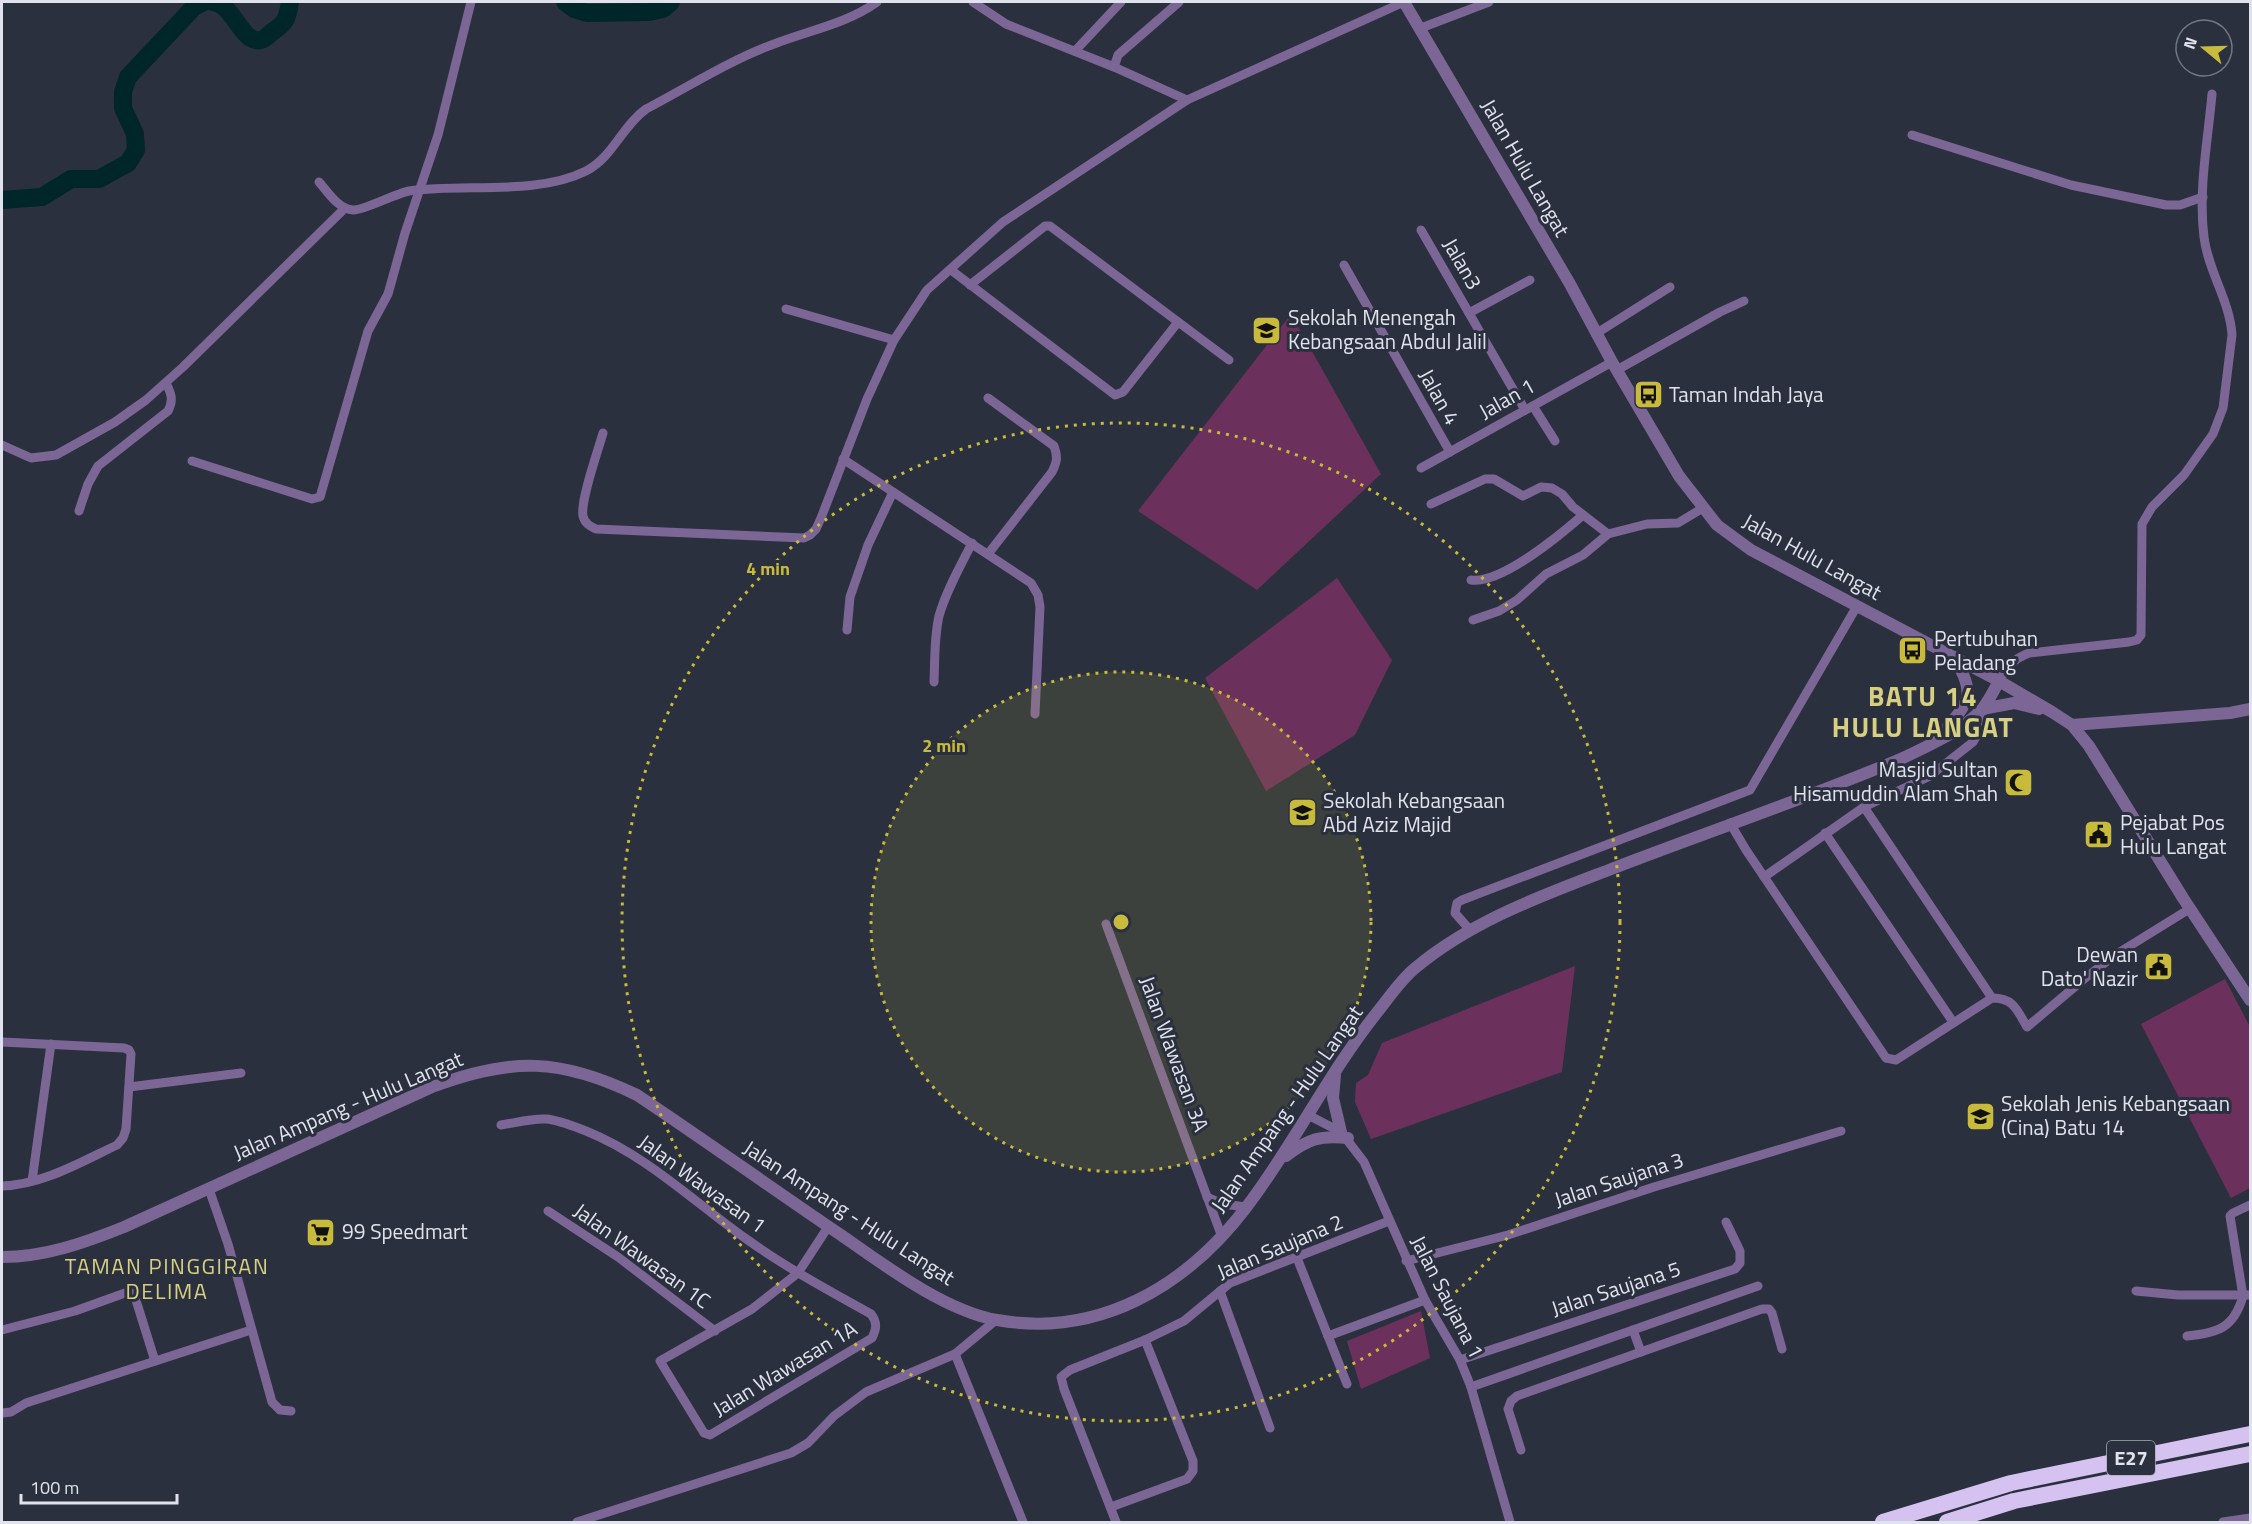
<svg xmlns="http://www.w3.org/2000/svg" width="2252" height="1524" viewBox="0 0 2252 1524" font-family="'Titillium Web',sans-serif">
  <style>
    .green { fill: #6c305d }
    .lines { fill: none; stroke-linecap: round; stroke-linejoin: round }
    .river { stroke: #00262a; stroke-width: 18 }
    .minor { stroke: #7c6696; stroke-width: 9 }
    .tertiary { stroke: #7c6696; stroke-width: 12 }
    .motorway { stroke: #d6c2f1; stroke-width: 16 }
    .ring { fill: none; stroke: #c8bb3b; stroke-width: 3; stroke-dasharray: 3 6 }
    .labels { text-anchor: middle; stroke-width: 6; stroke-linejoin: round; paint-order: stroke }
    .shield { fill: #2b303e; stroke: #aaadb8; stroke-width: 1.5 }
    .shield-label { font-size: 20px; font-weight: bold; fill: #e0e3ed }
    .street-label { font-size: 21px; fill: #e0e3ed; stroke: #2b303e }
    .poi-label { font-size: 21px; fill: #e0e3ed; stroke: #2b303e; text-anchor: start }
    .neighbourhood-label { font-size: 22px; letter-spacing: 1.5px; fill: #d7cf81; stroke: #2b303e }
    .district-label { font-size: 27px; font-weight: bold; letter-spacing: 1.5px; fill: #d7cf81; stroke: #2b303e }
    .centre { fill: #c8bb3b; stroke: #2b303e; stroke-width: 3 }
    .ring-label { font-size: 18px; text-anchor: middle; font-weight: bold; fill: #c8bb3b; stroke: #2b303e; stroke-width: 6; stroke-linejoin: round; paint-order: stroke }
  </style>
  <rect width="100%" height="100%" fill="#2b303e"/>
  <g class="green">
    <path d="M 1291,314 L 1381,474 L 1257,590 L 1138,511 Z"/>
    <path d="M 1337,578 L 1392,660 L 1355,735 L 1266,791 L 1205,678 Z"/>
    <path d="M 1575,966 L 1562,1072 L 1371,1139 L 1355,1102 L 1356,1083 L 1368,1075 L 1382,1043 Z"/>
    <path d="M 2225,979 L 2250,1027 L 2250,1188 L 2231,1198 L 2141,1024 Z"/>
    <path d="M 1421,1311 L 1430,1358 L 1361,1389 L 1347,1341 Z"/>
  </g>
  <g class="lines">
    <g class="river">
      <path d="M 213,2 C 234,4 242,45 261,40 C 266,39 268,35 272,32 C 287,22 287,19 290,2"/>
      <path d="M 565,2 L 574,9 L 587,13 L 649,12 L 663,9 L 671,2"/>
      <path d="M 2,200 L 42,197 L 71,179 L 99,179 L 128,163 L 136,150 L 135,134 L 123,108 L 123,92 L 128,77 L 194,7 L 204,2"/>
    </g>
    <g class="minor">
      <path d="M 973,2 L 1006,24 L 1114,67 L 1187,100 L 1404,2"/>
      <path d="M 1421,28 L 1489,2"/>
      <path d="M 1075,51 L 1121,2"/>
      <path d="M 1114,67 L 1118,55 L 1179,2"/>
      <path d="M 1912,135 L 2071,185 L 2166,205 L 2180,205 L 2203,197"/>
      <path d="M 319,182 C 328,192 338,209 353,210 C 363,211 394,194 409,191 C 464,183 536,196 586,171 C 613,157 622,126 646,109 C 688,87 730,60 774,44 C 810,30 846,24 877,2"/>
      <path d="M 1421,230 L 1525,410"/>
      <path d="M 1344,265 L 1450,452"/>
      <path d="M 951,270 L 1115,395 L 1123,392 L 1178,322"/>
      <path d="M 970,285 L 1045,226 L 1050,226 L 1229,360"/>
      <path d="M 786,309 L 894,340"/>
      <path d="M 1469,313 L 1530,280"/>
      <path d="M 1597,333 L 1670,287"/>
      <path d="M 1617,370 L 1720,312 L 1744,301"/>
      <path d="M 988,398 L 1054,446 C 1058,457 1057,462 1052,472 L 988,554"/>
      <path d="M 1533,406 L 1555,441"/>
      <path d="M 603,433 C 598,451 580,501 583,516 C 585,524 590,526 596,529 L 804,538 L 810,535 L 816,529 L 821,518 L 867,399 L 894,340 L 927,290 L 1003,222 L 1187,100"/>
      <path d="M 2,445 L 31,458 L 56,455 L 115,422 L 146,400 L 183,367 L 345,208"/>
      <path d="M 843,459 L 1031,583 L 1038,595 L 1040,607 L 1035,714"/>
      <path d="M 192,461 L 312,499 L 320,497 L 368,331 L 388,294 L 405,233 L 438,135 L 471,2"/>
      <path d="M 1421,468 L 1612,362"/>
      <path d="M 1431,504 L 1485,479 L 1494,479 L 1523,496 L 1541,487 L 1552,488 L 1562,494 L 1573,507 L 1608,534"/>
      <path d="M 79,511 L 88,484 L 98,466 L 168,411 C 174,400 171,393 166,383"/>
      <path d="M 1471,580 C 1501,584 1560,535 1583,515"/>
      <path d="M 1473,620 L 1499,611 L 1517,600 L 1546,574 L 1583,555 L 1608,534 L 1647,524 L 1678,523 L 1703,508"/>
      <path d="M 847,630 L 850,597 L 868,545 L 893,492"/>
      <path d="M 1999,681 C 2007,667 2013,659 2029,653 L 2129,642 L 2137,640 L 2141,635 L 2142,524 L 2152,507 L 2184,475 L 2213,434 L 2223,408 L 2232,335 C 2230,301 2208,271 2204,237 C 2198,190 2208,140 2212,94"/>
      <path d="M 934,682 C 935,660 934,638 939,616 C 946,591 960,567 972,543"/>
      <path d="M 1864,807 L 1992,998"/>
      <path d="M 1730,823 L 1746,850 L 1886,1058 L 1896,1060 L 1992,998 C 2014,998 2017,1010 2027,1027 L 2084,979 L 2115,955 L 2191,908"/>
      <path d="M 1825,833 L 1953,1022"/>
      <path d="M 1764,877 L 1864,807 L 1930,776 L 1973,742 L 1982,727 L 1982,709"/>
      <path d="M 1106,924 L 1222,1237"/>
      <path d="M 1470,930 L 1455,913 L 1457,903 L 1462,900 L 1750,790 L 1857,606"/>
      <path d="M 2,1042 L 124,1048 L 129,1050 L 131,1054 L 126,1129 L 123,1138 L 117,1145 C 81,1162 42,1185 2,1186"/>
      <path d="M 129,1087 L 241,1073"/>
      <path d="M 1308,1115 L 1341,1132 L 1364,1162 L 1425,1300 L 1460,1360 L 1471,1387 L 1510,1522"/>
      <path d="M 501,1125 C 515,1123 532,1118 546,1119 C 559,1120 573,1126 586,1131 C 646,1155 693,1201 745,1238 C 785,1267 828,1290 871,1314 C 877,1322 877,1328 872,1338 L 710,1435 L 704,1433 L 660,1361 L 752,1309 L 798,1273 L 828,1227"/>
      <path d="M 32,1181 L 51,1044"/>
      <path d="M 209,1189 L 228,1244 L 272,1402 L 280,1410 L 291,1411"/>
      <path d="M 1207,1197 L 1223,1204 L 1246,1207"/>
      <path d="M 548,1211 L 618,1257 L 715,1331"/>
      <path d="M 1297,1258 L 1347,1384"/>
      <path d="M 1406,1261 L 1508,1235 L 1654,1187 L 1841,1131"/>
      <path d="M 1220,1291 L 1270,1428"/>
      <path d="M 2136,1291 L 2178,1295 L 2250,1295"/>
      <path d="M 2,1330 L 75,1311 L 125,1293 L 131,1293 L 135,1297 L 155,1361"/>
      <path d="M 1633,1330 L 1641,1352"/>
      <path d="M 1328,1336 L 1425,1300"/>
      <path d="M 2187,1336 C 2218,1333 2234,1328 2243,1296 L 2230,1216 L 2233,1213 L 2250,1205"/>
      <path d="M 955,1354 L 1023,1522"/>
      <path d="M 1460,1360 L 1735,1269 L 1740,1263 L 1740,1251 L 1726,1222"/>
      <path d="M 1471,1387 L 1758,1286"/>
      <path d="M 2,1413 L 11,1412 L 26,1403 L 251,1330"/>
      <path d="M 1521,1450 L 1508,1409 L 1511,1401 L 1517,1396 L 1762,1309 L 1769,1309 L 1772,1313 L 1782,1349"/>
      <path d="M 1111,1507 L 1187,1479 L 1193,1471 L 1193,1461 L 1145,1340"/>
      <path d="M 577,1522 L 791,1453 L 808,1443 L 834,1416 L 866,1392 L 955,1354 L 996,1320"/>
      <path d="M 1116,1522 L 1064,1389 L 1061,1377 L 1070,1370 L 1145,1340 L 1184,1321 L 1230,1283 L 1389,1221"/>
      <path d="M 2223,1522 L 2250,1518"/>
    </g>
    <g class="tertiary">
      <path d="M 1404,2 L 1570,284 L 1612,362 L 1679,476 L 1717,525 L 1751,550 L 1999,681 L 2052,712 L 2072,725 L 2089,746 L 2183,898 L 2250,1000"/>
      <path d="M 1982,709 L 2014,703 L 2039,709"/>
      <path d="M 2072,725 L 2230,713 L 2250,709"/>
      <path d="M 1943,732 C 1970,701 1976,695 1954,657"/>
      <path d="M 1335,1075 L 1333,1098 L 1341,1132"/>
      <path d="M 1286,1156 C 1308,1139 1320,1135 1348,1138"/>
      <path d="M 2,1257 C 45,1257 84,1243 124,1227 L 432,1087 C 511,1057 561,1058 637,1095 C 706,1141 773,1189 841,1235 C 884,1265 945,1311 997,1320 C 1098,1338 1185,1287 1245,1209 C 1294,1145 1329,1072 1379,1010 C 1390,996 1401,980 1414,969 C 1472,920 1544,895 1614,868 C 1710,831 1808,798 1903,758 C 1930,745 1962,731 1982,709 C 1989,701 1994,690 1999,681"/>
    </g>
    <g class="motorway">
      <path d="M 1883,1522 L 2011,1483 L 2250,1434"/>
      <path d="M 1947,1522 L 2014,1501 L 2250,1454"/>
    </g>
  </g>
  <circle cx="1121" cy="922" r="250" fill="#c8bb3b" fill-opacity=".12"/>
  <g class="ring">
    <circle cx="1121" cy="922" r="250"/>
    <circle cx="1121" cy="922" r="499"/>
  </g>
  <defs>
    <symbol id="school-square" viewBox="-11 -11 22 22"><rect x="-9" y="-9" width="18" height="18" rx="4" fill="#c8bb3b" stroke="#2b303e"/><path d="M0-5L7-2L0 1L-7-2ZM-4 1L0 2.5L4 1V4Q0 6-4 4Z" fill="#111"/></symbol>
    <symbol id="bus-square" viewBox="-11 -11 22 22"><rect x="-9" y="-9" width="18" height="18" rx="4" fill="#c8bb3b" stroke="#2b303e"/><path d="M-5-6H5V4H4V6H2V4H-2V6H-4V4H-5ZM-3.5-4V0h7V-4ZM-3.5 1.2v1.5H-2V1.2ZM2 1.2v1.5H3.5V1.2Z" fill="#111"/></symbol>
    <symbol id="mosque-square" viewBox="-11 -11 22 22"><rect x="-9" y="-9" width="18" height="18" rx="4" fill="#c8bb3b" stroke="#2b303e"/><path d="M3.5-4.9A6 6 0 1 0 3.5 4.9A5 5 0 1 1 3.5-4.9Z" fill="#111"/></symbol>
    <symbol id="civic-square" viewBox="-11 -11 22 22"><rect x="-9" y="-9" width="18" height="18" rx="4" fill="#c8bb3b" stroke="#2b303e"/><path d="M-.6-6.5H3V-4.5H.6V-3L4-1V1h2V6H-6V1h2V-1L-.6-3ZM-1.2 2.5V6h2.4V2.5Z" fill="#111"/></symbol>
    <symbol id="supermarket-square" viewBox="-11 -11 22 22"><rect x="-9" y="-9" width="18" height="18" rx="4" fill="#c8bb3b" stroke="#2b303e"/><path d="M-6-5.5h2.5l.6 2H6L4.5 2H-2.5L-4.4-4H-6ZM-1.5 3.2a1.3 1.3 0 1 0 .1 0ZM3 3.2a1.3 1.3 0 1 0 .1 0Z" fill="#111"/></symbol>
  </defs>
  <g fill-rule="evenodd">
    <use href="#school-square" x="1250" y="314" width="33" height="33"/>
    <use href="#bus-square" x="1632" y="378" width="33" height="33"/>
    <use href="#bus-square" x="1896" y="634" width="33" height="33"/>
    <use href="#mosque-square" x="2002" y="766" width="33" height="33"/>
    <use href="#school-square" x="1286" y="796" width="33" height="33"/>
    <use href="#civic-square" x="2082" y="818" width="33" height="33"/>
    <use href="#civic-square" x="2142" y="950" width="33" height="33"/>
    <use href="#school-square" x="1964" y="1100" width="33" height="33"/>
    <use href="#supermarket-square" x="304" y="1216" width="33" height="33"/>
  </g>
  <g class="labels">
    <rect class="shield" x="2107" y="1441" width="48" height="34" rx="4.5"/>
    <g class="shield-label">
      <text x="2131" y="1465">E27</text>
    </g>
    <g class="street-label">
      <text transform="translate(1525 168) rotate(60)" y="7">Jalan Hulu Langat</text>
      <text transform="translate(1462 264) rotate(60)" y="7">Jalan3</text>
      <text transform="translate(1439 397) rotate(61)" y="7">Jalan 4</text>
      <text transform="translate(1507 399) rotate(-29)" y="7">Jalan 1</text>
      <text transform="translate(1812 557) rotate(29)" y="7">Jalan Hulu Langat</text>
      <text transform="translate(1174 1054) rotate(70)" y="7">Jalan Wawasan 3A</text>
      <text transform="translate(348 1106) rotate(-23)" y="7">Jalan Ampang - Hulu Langat</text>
      <text transform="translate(1287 1109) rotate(-55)" y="7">Jalan Ampang - Hulu Langat</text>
      <text transform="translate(1619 1180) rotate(-18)" y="7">Jalan Saujana 3</text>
      <text transform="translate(702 1184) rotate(36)" y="7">Jalan Wawasan 1</text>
      <text transform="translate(849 1213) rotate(33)" y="7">Jalan Ampang - Hulu Langat</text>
      <text transform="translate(1280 1247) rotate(-23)" y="7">Jalan Saujana 2</text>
      <text transform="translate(642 1256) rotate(36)" y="7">Jalan Wawasan 1C</text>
      <text transform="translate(1616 1289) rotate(-18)" y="7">Jalan Saujana 5</text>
      <text transform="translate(1447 1297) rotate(63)" y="7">Jalan Saujana 1</text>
      <text transform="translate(785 1369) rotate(-31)" y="7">Jalan Wawasan 1A</text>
    </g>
    <g class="poi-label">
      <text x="1288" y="325">Sekolah Menengah<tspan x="1288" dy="24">Kebangsaan Abdul Jalil</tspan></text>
      <text x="1669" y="402">Taman Indah Jaya</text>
      <text x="1934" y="646">Pertubuhan<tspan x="1934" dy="24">Peladang</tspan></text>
      <text x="1998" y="777" text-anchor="end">Masjid Sultan<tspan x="1998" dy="24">Hisamuddin Alam Shah</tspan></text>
      <text x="1323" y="808">Sekolah Kebangsaan<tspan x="1323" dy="24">Abd Aziz Majid</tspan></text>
      <text x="2120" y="830">Pejabat Pos<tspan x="2120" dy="24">Hulu Langat</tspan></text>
      <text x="2138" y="962" text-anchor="end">Dewan<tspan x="2138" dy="24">Dato' Nazir</tspan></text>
      <text x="2001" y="1111">Sekolah Jenis Kebangsaan<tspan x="2001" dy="24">(Cina) Batu 14</tspan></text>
      <text x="342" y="1239">99 Speedmart</text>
    </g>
    <g class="neighbourhood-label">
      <text x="167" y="1274">TAMAN PINGGIRAN<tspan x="167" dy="25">DELIMA</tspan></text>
    </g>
    <g class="district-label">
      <text x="1923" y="706">BATU 14<tspan x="1923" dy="31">HULU LANGAT</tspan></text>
    </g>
  </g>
  <circle cx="1121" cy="922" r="9" class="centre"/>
  <g class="ring-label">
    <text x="768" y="575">4 min</text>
    <text x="944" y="752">2 min</text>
  </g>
  <rect width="2252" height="1524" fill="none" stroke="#e0e3ed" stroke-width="6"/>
  <g transform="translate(2204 48) rotate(289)"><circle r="28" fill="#2b303e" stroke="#737884" stroke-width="1.5"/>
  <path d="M0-4.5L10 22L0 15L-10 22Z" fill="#c8bb3b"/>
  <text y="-9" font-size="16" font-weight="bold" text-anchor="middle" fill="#e0e3ed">N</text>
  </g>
  <path d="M21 1494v9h156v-9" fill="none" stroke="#e0e3ed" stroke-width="3"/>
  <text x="30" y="1494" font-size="18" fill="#e0e3ed" stroke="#2b303e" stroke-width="4.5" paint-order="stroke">100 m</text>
</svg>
